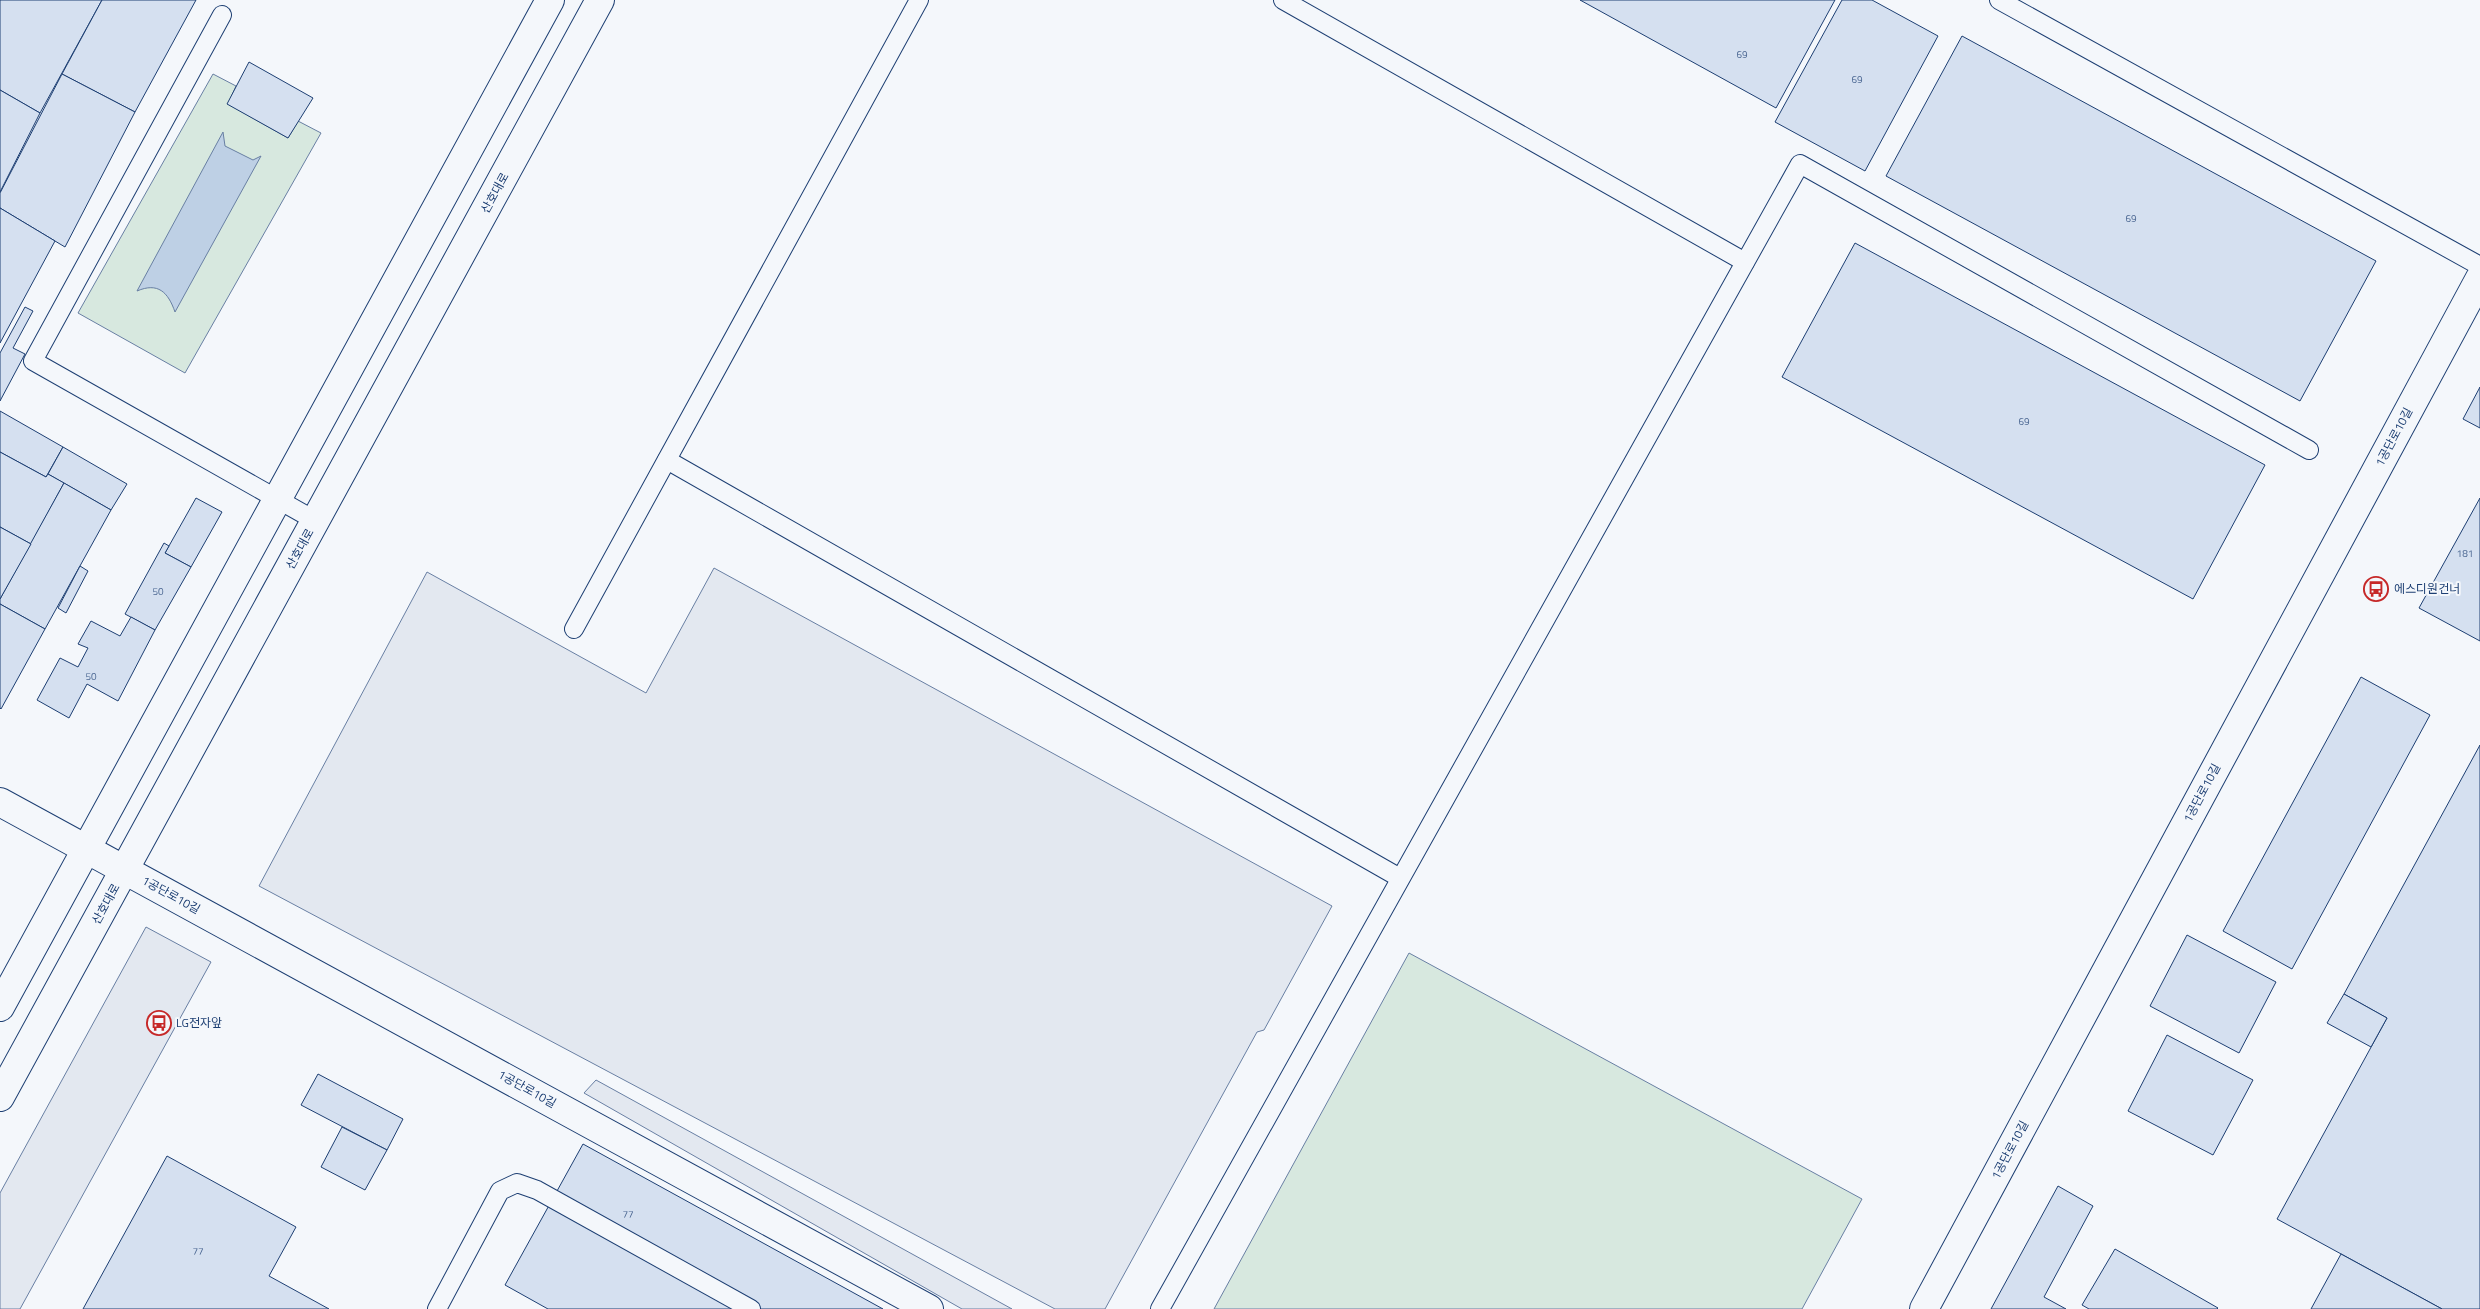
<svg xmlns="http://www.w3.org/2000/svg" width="2480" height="1309" viewBox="0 0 2480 1309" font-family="'Titillium Web','Noto Sans KR',sans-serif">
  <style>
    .green { fill: #d7e8df; stroke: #687fa3 }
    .parking { fill: #e3e8f0; stroke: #687fa3 }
    .water { fill: #bed0e5; stroke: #687fa3 }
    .building { fill: #d5e0f0; stroke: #1d3f73 }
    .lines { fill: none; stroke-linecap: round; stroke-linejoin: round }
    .service-casing { stroke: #1d3f73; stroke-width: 20 }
    .minor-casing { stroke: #1d3f73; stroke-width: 30 }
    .secondary-casing { stroke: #1d3f73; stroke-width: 30 }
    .service { stroke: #f4f7fb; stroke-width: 18 }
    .minor { stroke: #f4f7fb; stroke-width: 28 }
    .secondary { stroke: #f4f7fb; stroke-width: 28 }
    .labels { text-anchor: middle; stroke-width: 4; stroke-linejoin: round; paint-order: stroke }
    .number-label { font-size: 10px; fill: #4b6792 }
    .street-label { font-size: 12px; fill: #1d3f73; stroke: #f4f7fb }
    .poi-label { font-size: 12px; fill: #1d3f73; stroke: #f4f7fb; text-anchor: start }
  </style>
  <rect width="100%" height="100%" fill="#f4f7fb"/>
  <g class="green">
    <path d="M 213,74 L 236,86 L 228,104 L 288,138 L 298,121 L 321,133 L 185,373 L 78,313 Z"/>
    <path d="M 1409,953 L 1862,1199 L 1802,1309 L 1214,1309 Z"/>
  </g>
  <g class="parking">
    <path d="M 714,568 L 1332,906 L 1264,1030 L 1257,1032 L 1105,1309 L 1055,1309 L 259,886 L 427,572 L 646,693 Z"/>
    <path d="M 146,927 L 211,962 L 20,1309 L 0,1309 L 0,1193 Z"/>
    <path d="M 596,1080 L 1012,1309 L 962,1309 L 584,1093 Z"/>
  </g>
  <path class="water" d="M 223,132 L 225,146 L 253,160 L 261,156 L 175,312 C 168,292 158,282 137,291 Z"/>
  <g class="building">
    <path d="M 0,0 L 102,0 L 40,113 L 0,90 Z"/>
    <path d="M 102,0 L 196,0 L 135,112 L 62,74 Z"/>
    <path d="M 1580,0 L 1835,0 L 1776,108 Z"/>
    <path d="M 1842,0 L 1872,0 L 1938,36 L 1865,171 L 1775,122 Z"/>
    <path d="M 1962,36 L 2376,261 L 2300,401 L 1886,176 Z"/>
    <path d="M 249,62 L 313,98 L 288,138 L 227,104 Z"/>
    <path d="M 62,74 L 135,112 L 65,247 L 0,208 L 0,193 Z"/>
    <path d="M 0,90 L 40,113 L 0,192 Z"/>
    <path d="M 0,208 L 55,241 L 0,343 Z"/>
    <path d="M 1855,243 L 2265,465 L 2193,599 L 1782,377 Z"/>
    <path d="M 25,307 L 33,311 L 13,348 L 25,354 L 0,401 L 0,353 Z"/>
    <path d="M 2480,387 L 2480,428 L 2463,419 Z"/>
    <path d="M 0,411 L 63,447 L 46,477 L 0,452 Z"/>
    <path d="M 63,447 L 127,484 L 111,510 L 48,474 Z"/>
    <path d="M 0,452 L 46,477 L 48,474 L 64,483 L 31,544 L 0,527 Z"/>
    <path d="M 64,483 L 111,510 L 45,629 L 0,604 L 0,599 Z"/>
    <path d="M 196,498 L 222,512 L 191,567 L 165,553 Z"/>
    <path d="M 2480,498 L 2480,641 L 2419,608 Z"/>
    <path d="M 0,527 L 31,544 L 0,599 Z"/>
    <path d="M 164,543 L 169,546 L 165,553 L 191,567 L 155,630 L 125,614 Z"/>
    <path d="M 80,566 L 88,571 L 66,613 L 58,608 Z"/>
    <path d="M 0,604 L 45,629 L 1,709 L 0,708 Z"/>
    <path d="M 131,617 L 155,630 L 118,701 L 87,684 L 69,718 L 37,700 L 60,658 L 78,667 L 88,648 L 78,644 L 91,621 L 120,636 Z"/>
    <path d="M 2361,677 L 2430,715 L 2292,969 L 2223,931 Z"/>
    <path d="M 2480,745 L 2480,1309 L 2442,1309 L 2277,1219 L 2387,1018 L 2344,994 Z"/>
    <path d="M 2187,935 L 2276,982 L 2239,1053 L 2150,1006 Z"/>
    <path d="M 2344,994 L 2387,1018 L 2371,1047 L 2327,1023 Z"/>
    <path d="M 2167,1035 L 2253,1080 L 2213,1155 L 2128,1111 Z"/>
    <path d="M 318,1074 L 403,1119 L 387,1150 L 301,1105 Z"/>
    <path d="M 342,1127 L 387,1150 L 365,1190 L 321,1167 Z"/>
    <path d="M 583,1144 L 883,1309 L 548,1309 L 505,1285 Z"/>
    <path d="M 167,1156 L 296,1227 L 269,1276 L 329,1309 L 83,1309 Z"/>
    <path d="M 2058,1186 L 2093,1206 L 2044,1297 L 2066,1309 L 1991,1309 Z"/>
    <path d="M 2115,1249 L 2218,1308 L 2217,1309 L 2089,1309 L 2082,1305 Z"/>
    <path d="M 2341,1254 L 2442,1309 L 2311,1309 Z"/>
  </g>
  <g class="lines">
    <defs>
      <g id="service">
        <path d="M 1283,0 L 1745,262"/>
        <path d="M 1999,0 L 2480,266"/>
        <path d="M 222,15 L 33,361 L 316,521"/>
        <path d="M 667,460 L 1400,878"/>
        <path d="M 574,629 L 919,0"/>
        <path d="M 437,1309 L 500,1191 L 517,1183 L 537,1190 L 751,1309"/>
        <path d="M 1160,1309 L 1800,164 L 2309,450"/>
      </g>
      <g id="minor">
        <path d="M 0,802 L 929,1309"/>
        <path d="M 1924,1309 L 2480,278"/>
      </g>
      <g id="secondary">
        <path d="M 0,1007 L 550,0"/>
        <path d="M 0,1097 L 600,0"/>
      </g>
    </defs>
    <use href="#service" class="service-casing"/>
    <use href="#minor" class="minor-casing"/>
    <use href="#secondary" class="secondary-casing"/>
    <use href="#service" class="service"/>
    <use href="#minor" class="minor"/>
    <use href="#secondary" class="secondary"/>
  </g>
  <defs>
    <symbol id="bus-ring" viewBox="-11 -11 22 22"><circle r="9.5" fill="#f4f7fb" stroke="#c62828" stroke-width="1.5"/><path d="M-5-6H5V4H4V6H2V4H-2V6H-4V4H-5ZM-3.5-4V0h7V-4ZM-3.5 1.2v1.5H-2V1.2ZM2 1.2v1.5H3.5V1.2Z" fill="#c62828"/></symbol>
  </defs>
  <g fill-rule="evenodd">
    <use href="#bus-ring" x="2362" y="575" width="28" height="28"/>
    <use href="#bus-ring" x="145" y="1009" width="28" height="28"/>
  </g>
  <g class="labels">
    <g class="number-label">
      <text x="1742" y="58">69</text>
      <text x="1857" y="83">69</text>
      <text x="2131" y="222">69</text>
      <text x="2024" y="425">69</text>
      <text x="2465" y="557">181</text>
      <text x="158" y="595">50</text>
      <text x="91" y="680">50</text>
      <text x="628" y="1218">77</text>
      <text x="198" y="1255">77</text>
    </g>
    <g class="street-label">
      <text transform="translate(495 193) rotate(-61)" y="4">산호대로</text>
      <text transform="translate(2394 437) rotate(-62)" y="4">1공단로10길</text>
      <text transform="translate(300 549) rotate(-61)" y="4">산호대로</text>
      <text transform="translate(2202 793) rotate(-62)" y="4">1공단로10길</text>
      <text transform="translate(171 895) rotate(29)" y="4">1공단로10길</text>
      <text transform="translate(106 904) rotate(-61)" y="4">산호대로</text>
      <text transform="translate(527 1089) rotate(29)" y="4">1공단로10길</text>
      <text transform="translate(2010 1150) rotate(-62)" y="4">1공단로10길</text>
    </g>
    <g class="poi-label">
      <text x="2394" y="593">에스디원건너</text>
      <text x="176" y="1027">LG전자앞</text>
    </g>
  </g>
</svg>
